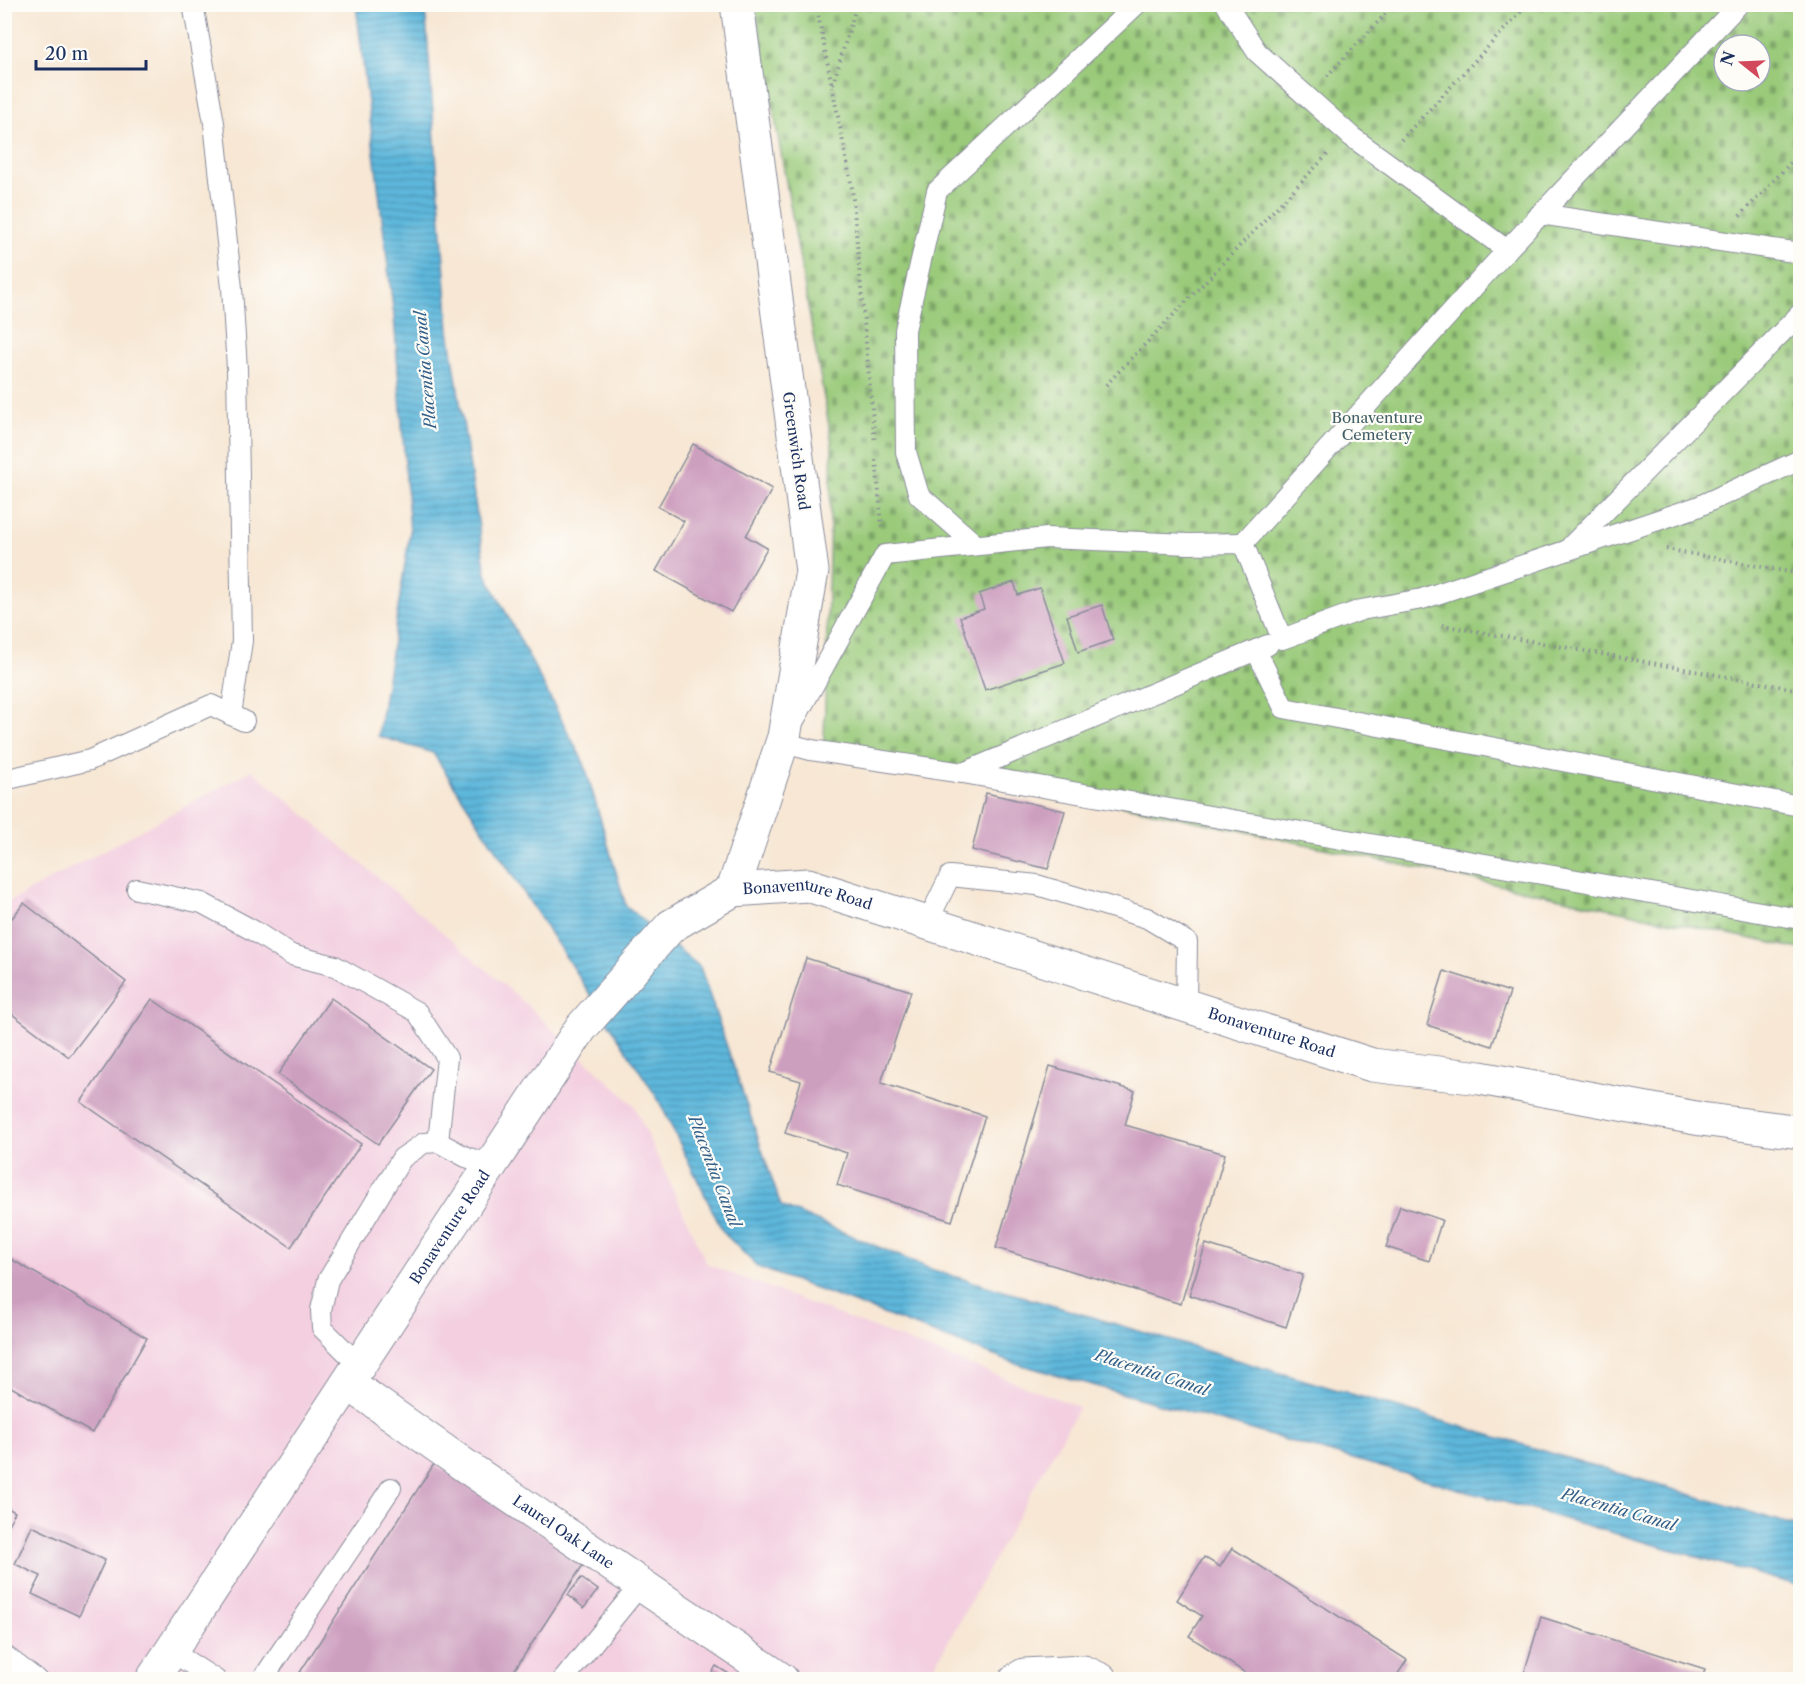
<svg xmlns="http://www.w3.org/2000/svg" width="1805" height="1684" viewBox="0 0 1805 1684" font-family="'Libre Caslon Text',serif">
  <style>
    .built { fill: #f3cfe0 }
    .cemetery { fill: url(#cemetery-stones); stroke: #5a7c6c; stroke-width: 1.5; fill-rule: evenodd }
    .water { fill: url(#water-rules); stroke: #3c739c; stroke-width: 1.5 }
    .building { fill: #cd9fbf }
    .lines { fill: none; stroke-linecap: round; stroke-linejoin: round }
    .service-casing { stroke: #898b99; stroke-width: 22 }
    .minor-casing { stroke: #898b99; stroke-width: 35 }
    .tertiary-casing { stroke: #898b99; stroke-width: 35 }
    .path { stroke: #898b99; stroke-width: 4; stroke-dasharray: 1.5 4.5; stroke-linecap: butt }
    .service { stroke: #fff; stroke-width: 20 }
    .minor { stroke: #fff; stroke-width: 33 }
    .tertiary { stroke: #fff; stroke-width: 33 }
    .labels { text-anchor: middle; stroke-width: 4.5; stroke-linejoin: round; paint-order: stroke }
    .park-label { font-size: 15px; fill: #415e66; stroke: #fdfcf7 }
    .street-label { font-size: 15px; fill: #1b2f5e; stroke: #fdfcf7 }
    .water-label { font-size: 16px; font-style: italic; fill: #325f8a; stroke: #fdfcf7 }
  </style>
  <defs>
    <pattern id="cemetery-stones" width="16" height="16" patternUnits="userSpaceOnUse" patternTransform="scale(1.5)"><rect width="16" height="16" fill="#9aca7a"/><path d="M2 7V4a2 2 0 0 1 4 0v3zM10 15v-3a2 2 0 0 1 4 0v3z" fill="#7da467"/></pattern>
    <pattern id="water-rules" width="6" height="5" patternUnits="userSpaceOnUse" patternTransform="scale(1.5)"><rect width="6" height="5" fill="#5db7db"/><path d="M0 2.5h6" fill="none" stroke="#4c95b5"/></pattern>
  </defs>
  <rect width="100%" height="100%" fill="#fdfcf7"/>
  <filter id="ink" filterUnits="userSpaceOnUse"><feTurbulence type="fractalNoise" baseFrequency=".0167" numOctaves="2"/><feDisplacementMap in="SourceGraphic" scale="12" xChannelSelector="R" yChannelSelector="G"/><feConvolveMatrix kernelMatrix="1 2 1 2 8 2 1 2 1" color-interpolation-filters="sRGB"/></filter>
  <filter id="wash" filterUnits="userSpaceOnUse"><feTurbulence type="fractalNoise" baseFrequency=".008" numOctaves="4" result="noise"/><feDisplacementMap in="SourceGraphic" scale="24" xChannelSelector="R" yChannelSelector="G"/><feGaussianBlur stdDeviation="1.35" result="paint"/><feColorMatrix in="noise" values="0 0 0 0 0 0 0 0 0 0 0 0 0 0 0 0 0 1.4 0 .05"/><feComposite in="paint" operator="in"/></filter>
  <g filter="url(#wash)">
    <rect width="100%" height="100%" fill="#f7e7d4"/>
    <path class="built" d="M 252,770 L 516,995 L 634,1105 L 707,1264 L 1079,1407 L 927,1679 L 5,1680 L 5,904 Z"/>
    <path class="cemetery" d="M 755,5 L 1800,5 L 1800,949 L 824,742 L 832,443 ZM 1724,45 L 1760,45 L 1760,81 L 1724,81 Z"/>
    <path class="water" d="M 356,5 L 425,5 L 449,330 L 486,574 L 584,763 L 626,906 L 700,967 L 781,1206 L 933,1270 L 1800,1527 L 1800,1586 L 1008,1361 L 758,1267 L 723,1232 L 658,1099 L 433,753 L 378,736 L 410,532 L 394,316 Z"/>
    <g id="blocks">
      <g class="building">
        <path d="M 693,444 L 772,489 L 746,536 L 767,548 L 731,612 L 656,571 L 684,521 L 658,507 Z"/>
        <path d="M 1014,582 L 1018,595 L 1040,588 L 1065,663 L 985,690 L 960,617 L 984,609 L 979,594 Z"/>
        <path d="M 1102,605 L 1113,640 L 1078,652 L 1067,616 Z"/>
        <path d="M 986,793 L 1065,811 L 1048,869 L 972,850 Z"/>
        <path d="M 24,903 L 126,982 L 69,1057 L 4,1008 L 4,928 Z"/>
        <path d="M 806,958 L 911,991 L 881,1083 L 985,1116 L 952,1221 L 837,1185 L 847,1153 L 785,1133 L 801,1081 L 770,1072 Z"/>
        <path d="M 1444,971 L 1510,992 L 1492,1046 L 1427,1025 Z"/>
        <path d="M 331,998 L 431,1069 L 378,1144 L 278,1074 Z"/>
        <path d="M 152,999 L 361,1144 L 291,1247 L 81,1102 Z"/>
        <path d="M 1050,1066 L 1135,1091 L 1125,1125 L 1225,1154 L 1181,1304 L 996,1248 Z"/>
        <path d="M 1400,1206 L 1442,1220 L 1429,1261 L 1386,1247 Z"/>
        <path d="M 1206,1244 L 1303,1275 L 1286,1327 L 1189,1295 Z"/>
        <path d="M 4,1255 L 147,1338 L 92,1433 L 4,1383 Z"/>
        <path d="M 434,1464 L 585,1562 L 508,1680 L 295,1680 Z"/>
        <path d="M 4,1506 L 15,1512 L 4,1532 Z"/>
        <path d="M 32,1526 L 105,1560 L 79,1616 L 32,1594 L 41,1576 L 15,1564 Z"/>
        <path d="M 1232,1548 L 1407,1660 L 1394,1680 L 1256,1680 L 1189,1636 L 1202,1616 L 1177,1600 L 1204,1557 L 1220,1567 Z"/>
        <path d="M 581,1578 L 598,1590 L 584,1608 L 568,1595 Z"/>
        <path d="M 1541,1617 L 1705,1669 L 1702,1680 L 1522,1680 Z"/>
        <path d="M 716,1666 L 739,1680 L 708,1680 Z"/>
      </g>
    </g>
  </g>
  <g filter="url(#ink)">
    <use href="#blocks" fill-opacity="0" stroke="#898b99" stroke-width="1.5"/>
    <g class="lines">
      <defs>
        <g id="service">
          <path d="M 193,4 L 214,123 L 232,288 L 237,369 L 242,641 L 231,715"/>
          <path d="M 1226,4 L 1257,52 L 1352,137 L 1507,250"/>
          <path d="M 1540,214 L 1800,253"/>
          <path d="M 1243,543 L 1507,250 L 1739,4"/>
          <path d="M 976,545 L 919,495 L 906,452 L 905,330 L 937,191 L 1137,4"/>
          <path d="M 1571,546 L 1800,314"/>
          <path d="M 1256,650 L 1284,708 L 1800,806"/>
          <path d="M 795,719 L 885,555 L 1047,538 L 1189,544 L 1243,543 L 1282,639 L 1361,610 L 1422,599 L 1697,507 L 1800,460"/>
          <path d="M 781,742 L 811,750 L 963,773 L 1268,645"/>
          <path d="M 963,773 L 1800,919"/>
          <path d="M 4,780 L 90,760 L 211,705 L 244,721"/>
          <path d="M 137,889 L 202,903 L 254,931 L 291,955 L 335,966 L 417,1012 L 447,1058 L 438,1142"/>
          <path d="M 927,923 L 950,876 L 1037,885 L 1147,918 L 1187,942 L 1186,1006"/>
          <path d="M 359,1365 L 322,1328 L 321,1310 L 328,1280 L 402,1158 L 424,1143 L 438,1142 L 466,1157 L 491,1165"/>
          <path d="M 171,1651 L 216,1680"/>
          <path d="M 4,1655 L 37,1680"/>
          <path d="M 262,1680 L 391,1488"/>
          <path d="M 563,1680 L 641,1584"/>
        </g>
        <g id="minor">
          <path d="M 733,890 L 784,737 L 812,571 L 737,4"/>
          <path id="s1" d="M 348,1383 L 464,1465 L 782,1680"/>
          <path d="M 1016,1680 L 1024,1675 L 1084,1672 L 1101,1680"/>
        </g>
        <g id="tertiary">
          <path id="s2" d="M 152,1680 L 581,1028 L 671,926 L 733,890 L 808,885 L 1372,1065 L 1480,1078 L 1701,1119 L 1800,1132"/>
        </g>
      </defs>
      <use href="#service" class="service-casing"/>
      <use href="#minor" class="minor-casing"/>
      <use href="#tertiary" class="tertiary-casing"/>
      <g class="path">
        <path d="M 816,4 L 852,188 L 875,443"/>
        <path d="M 1327,76 L 1395,4"/>
        <path d="M 833,84 L 857,4"/>
        <path d="M 1401,140 L 1528,4"/>
        <path d="M 1740,216 L 1800,153"/>
        <path d="M 1106,385 L 1329,153"/>
        <path d="M 876,460 L 882,527"/>
        <path d="M 1666,549 L 1800,574"/>
        <path d="M 1442,625 L 1800,690"/>
      </g>
      <use href="#service" class="service"/>
      <use href="#minor" class="minor"/>
      <use href="#tertiary" class="tertiary"/>
    </g>
  </g>
  <g class="labels">
    <g class="park-label">
      <text x="1377" y="423">Bonaventure<tspan x="1377" dy="17">Cemetery</tspan></text>
    </g>
    <g class="street-label">
      <text transform="translate(796 451) rotate(82)" y="5">Greenwich Road</text>
      <text dy="5" stroke="none"><textPath href="#s2" startOffset="1064">Bonaventure Road</textPath></text>
      <text dy="5" stroke="none"><textPath href="#s2" startOffset="1550">Bonaventure Road</textPath></text>
      <text dy="5" stroke="none"><textPath href="#s2" startOffset="542">Bonaventure Road</textPath></text>
      <text dy="5" stroke="none"><textPath href="#s1" startOffset="262">Laurel Oak Lane</textPath></text>
    </g>
    <g class="water-label">
      <text transform="translate(425 370) rotate(-95)" y="6">Placentia Canal</text>
      <text transform="translate(715 1171) rotate(69)" y="6">Placentia Canal</text>
      <text transform="translate(1152 1372) rotate(18)" y="6">Placentia Canal</text>
      <text transform="translate(1619 1509) rotate(16)" y="6">Placentia Canal</text>
    </g>
  </g>
  <rect width="1805" height="1684" fill="none" stroke="#fdfcf7" stroke-width="24"/>
  <g transform="translate(1742 63) rotate(288)"><circle r="28" fill="#fdfcf7" stroke="#a3aaba" stroke-width="1.5"/>
  <path d="M0-4.5L10 22L0 15L-10 22Z" fill="#d1495b"/>
  <text y="-9" font-size="16" font-weight="bold" text-anchor="middle" fill="#1b2f5e">N</text>
  </g>
  <path d="M36 60v9h110v-9" fill="none" stroke="#1b2f5e" stroke-width="3"/>
  <text x="45" y="60" font-size="18" fill="#1b2f5e" stroke="#fdfcf7" stroke-width="4.5" paint-order="stroke">20 m</text>
</svg>
